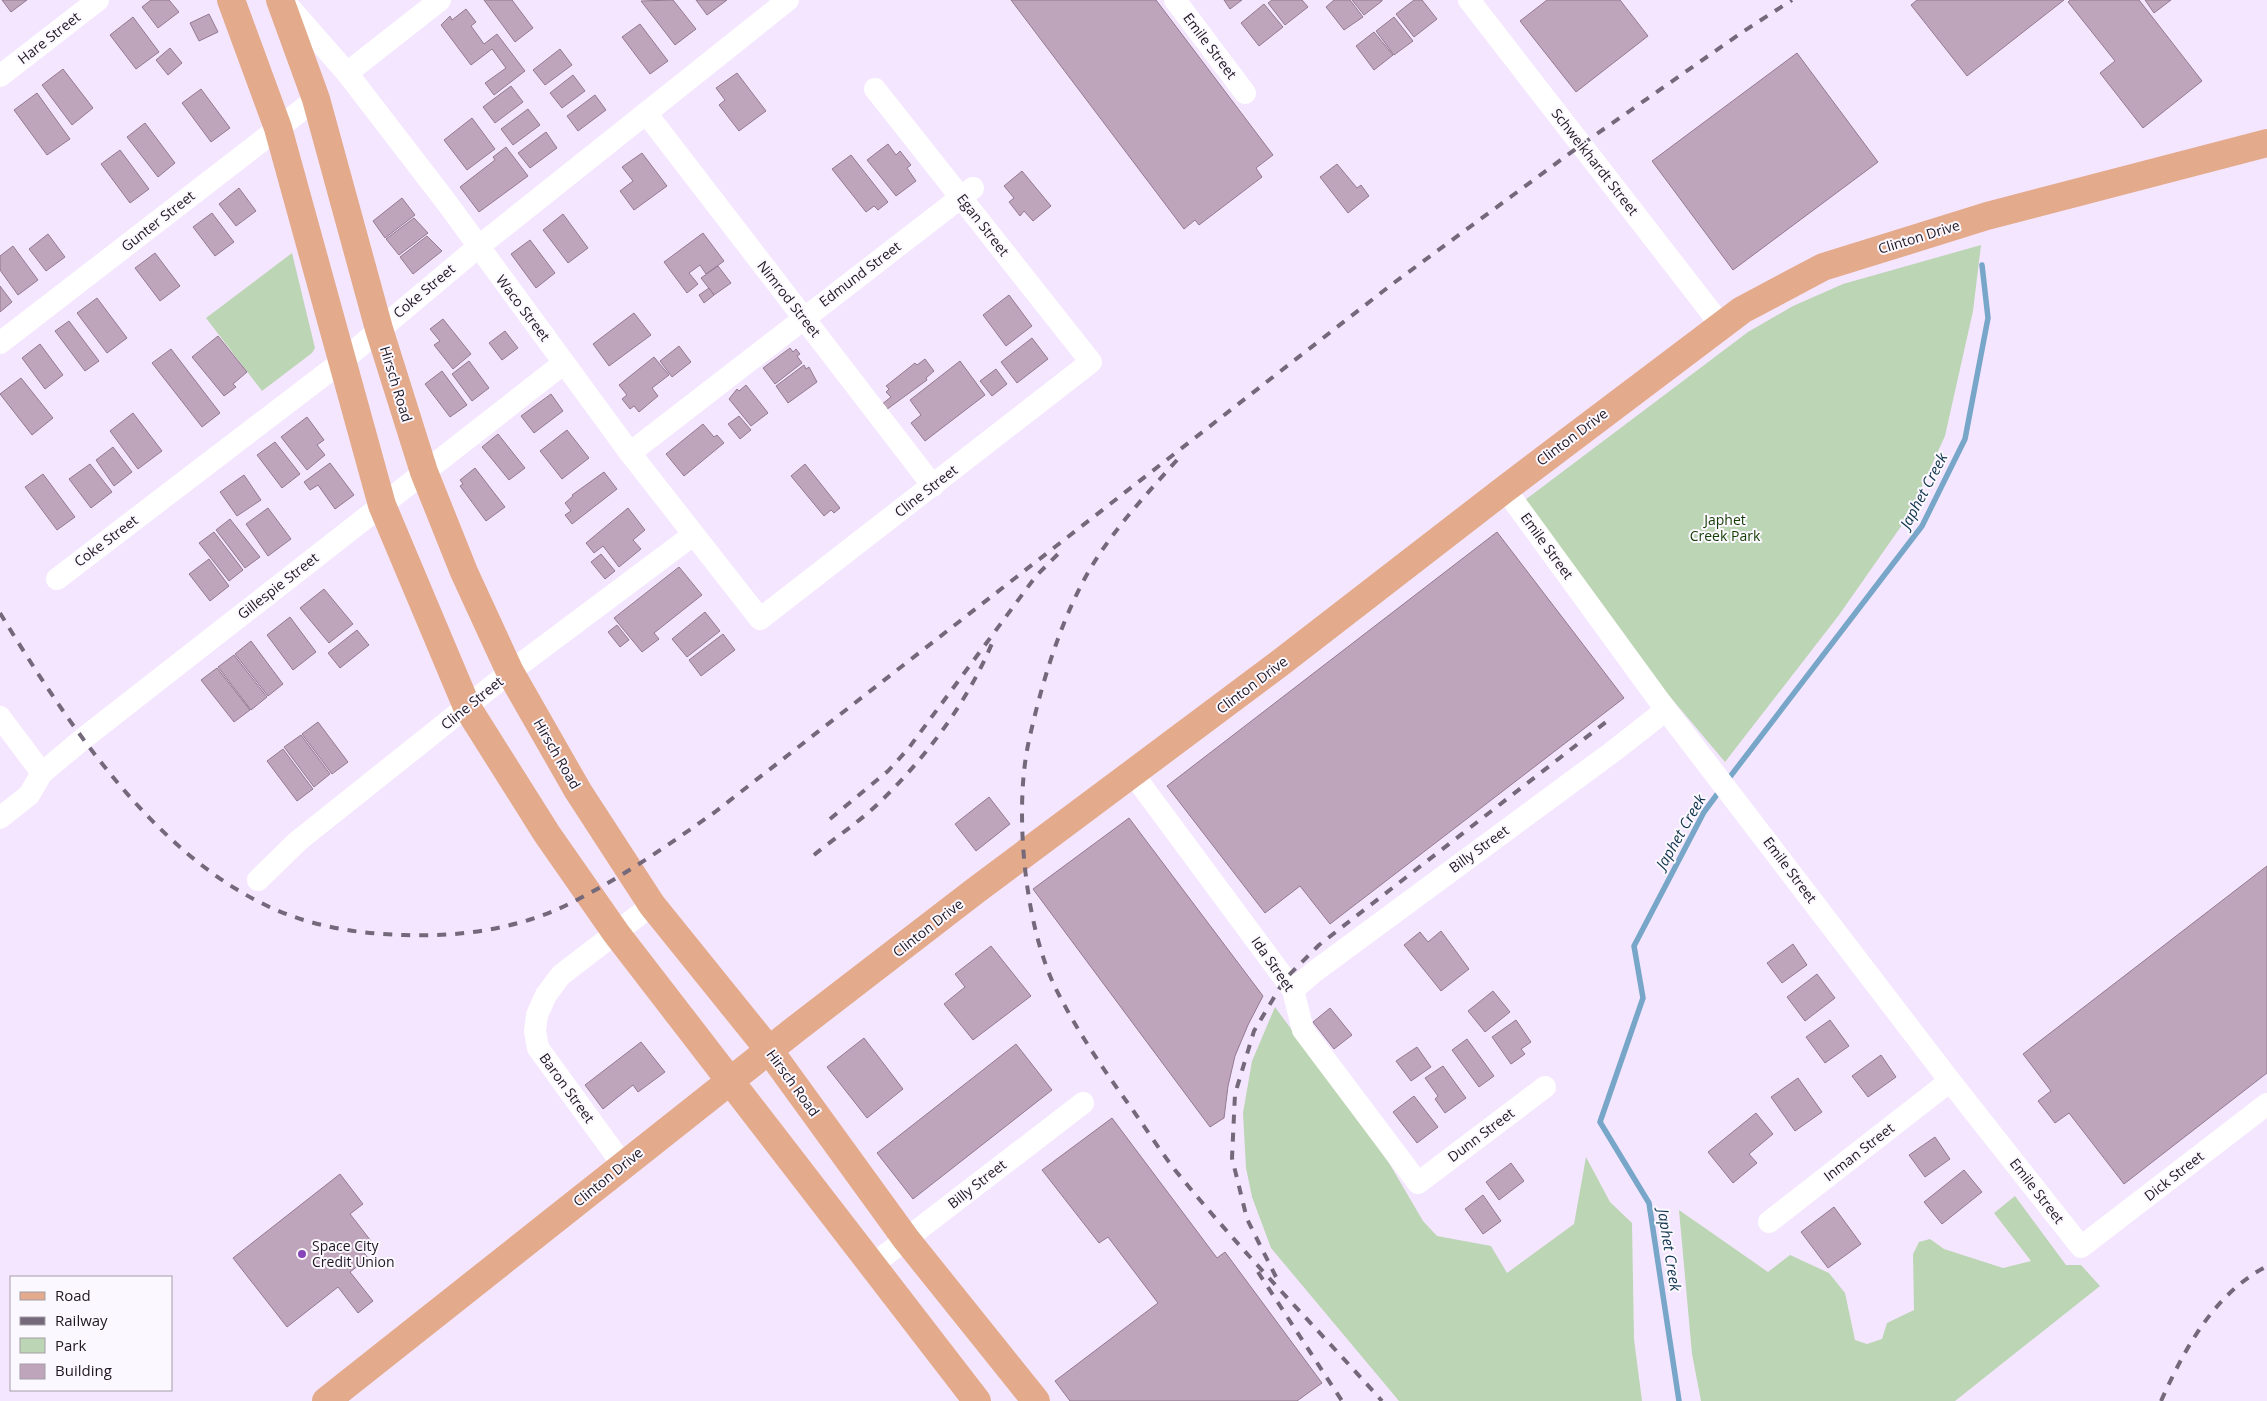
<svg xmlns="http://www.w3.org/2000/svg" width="2267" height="1401" viewBox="0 0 2267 1401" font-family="'Open Sans',sans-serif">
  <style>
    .green { fill: #bcd5b4 }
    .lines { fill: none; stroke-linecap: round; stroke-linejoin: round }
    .stream { stroke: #77a6c8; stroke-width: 5.5 }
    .building { fill: #bfa5bc; stroke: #937a90 }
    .minor { stroke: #fff; stroke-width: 22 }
    .major { stroke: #e3aa8c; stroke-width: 28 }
    .rail { stroke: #73697a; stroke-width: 4; stroke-dasharray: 9 9; stroke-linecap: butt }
    .poi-dot { fill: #8745b9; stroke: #fcf8ff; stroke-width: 2 }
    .labels { text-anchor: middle; stroke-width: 4; stroke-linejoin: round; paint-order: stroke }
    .street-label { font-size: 14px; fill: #1e1722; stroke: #fcf8ff }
    .park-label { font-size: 14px; fill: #113d00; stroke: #fcf8ff }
    .poi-label { font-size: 14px; fill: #1e1722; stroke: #fcf8ff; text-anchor: start }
    .water-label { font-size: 15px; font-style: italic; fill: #0f354d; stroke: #fcf8ff }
  </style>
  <rect width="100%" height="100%" fill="#f5e6ff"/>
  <g class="green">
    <path d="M 1981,245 L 1973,311 L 1945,436 L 1909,515 L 1839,615 L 1725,762 L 1661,686 L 1525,500 L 1748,332 L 1793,306 L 1843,284 Z"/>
    <path d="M 292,253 L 315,348 L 312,353 L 262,391 L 206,318 Z"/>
    <path d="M 1275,1007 L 1389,1163 L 1423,1221 L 1437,1236 L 1491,1246 L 1507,1273 L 1574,1224 L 1586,1157 L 1610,1202 L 1632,1223 L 1634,1339 L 1642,1401 L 1399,1401 L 1271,1248 L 1252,1197 L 1246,1168 L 1243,1113 L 1252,1061 Z"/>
    <path d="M 2015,1196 L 2066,1265 L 2081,1265 L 2100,1286 L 1955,1401 L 1701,1401 L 1692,1354 L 1679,1210 L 1768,1272 L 1790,1255 L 1829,1273 L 1845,1293 L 1855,1340 L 1867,1344 L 1882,1339 L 1887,1323 L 1914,1310 L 1913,1254 L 1919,1242 L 1930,1239 L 1944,1249 L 2003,1268 L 2031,1261 L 1994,1213 Z"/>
  </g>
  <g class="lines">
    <g class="stream">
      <path d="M 1726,782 L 1922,526 L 1965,439 L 1988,318 L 1982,265"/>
      <path d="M 1679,1401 L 1649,1203 L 1600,1122 L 1643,998 L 1634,946 L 1704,812 L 1721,789"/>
    </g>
  </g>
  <g class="building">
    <path d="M 2,0 L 27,0 L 11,12 Z"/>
    <path d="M 151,0 L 169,0 L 179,12 L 158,28 L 142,7 Z"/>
    <path d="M 484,0 L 512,0 L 533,28 L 515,42 Z"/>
    <path d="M 673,0 L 696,29 L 675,45 L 641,1 Z"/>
    <path d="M 696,0 L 727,0 L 707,15 Z"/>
    <path d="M 1011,0 L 1156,0 L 1273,155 L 1256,168 L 1262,177 L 1199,225 L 1195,220 L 1184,229 Z"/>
    <path d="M 1224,0 L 1242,0 L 1230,9 Z"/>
    <path d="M 1272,0 L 1302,0 L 1308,7 L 1285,25 L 1268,3 Z"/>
    <path d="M 1334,0 L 1350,0 L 1363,17 L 1344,30 L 1326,7 Z"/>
    <path d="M 1352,0 L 1382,0 L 1382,1 L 1364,15 Z"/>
    <path d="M 1414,0 L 1422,0 L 1437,19 L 1414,37 L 1396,14 Z"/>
    <path d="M 1547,0 L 1620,0 L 1648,36 L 1576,92 L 1520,21 Z"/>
    <path d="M 1917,0 L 2064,0 L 1967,76 L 1911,5 Z"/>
    <path d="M 2070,0 L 2139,0 L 2202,81 L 2143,128 L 2100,73 L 2115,61 L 2068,2 Z"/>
    <path d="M 2145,0 L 2171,0 L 2154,13 Z"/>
    <path d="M 1264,4 L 1283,27 L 1259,46 L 1241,23 Z"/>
    <path d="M 466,9 L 476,22 L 471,26 L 484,44 L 497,34 L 525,71 L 494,95 L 485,83 L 506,68 L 492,49 L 471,65 L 441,25 L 450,16 L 452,20 Z"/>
    <path d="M 209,14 L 218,32 L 199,41 L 190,23 Z"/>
    <path d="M 133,17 L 159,52 L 136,69 L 110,35 Z"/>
    <path d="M 1394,17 L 1413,41 L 1394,55 L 1376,31 Z"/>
    <path d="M 640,24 L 668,61 L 650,74 L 622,37 Z"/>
    <path d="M 1374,32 L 1393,55 L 1374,70 L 1356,46 Z"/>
    <path d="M 170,48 L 182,63 L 168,75 L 156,60 Z"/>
    <path d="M 560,49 L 572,65 L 545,85 L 533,70 Z"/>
    <path d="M 1797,53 L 1878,162 L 1733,270 L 1652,161 Z"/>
    <path d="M 63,69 L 93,108 L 72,125 L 42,85 Z"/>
    <path d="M 737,73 L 766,111 L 739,131 L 719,105 L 725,100 L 716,88 Z"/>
    <path d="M 573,75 L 585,91 L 562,108 L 550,93 Z"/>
    <path d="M 511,86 L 523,102 L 495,123 L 483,107 Z"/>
    <path d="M 201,89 L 230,128 L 211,142 L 182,103 Z"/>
    <path d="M 37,93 L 70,139 L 47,155 L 14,110 Z"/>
    <path d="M 595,95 L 606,110 L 578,131 L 567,116 Z"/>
    <path d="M 528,109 L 540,125 L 513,145 L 501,129 Z"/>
    <path d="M 472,118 L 495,149 L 467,170 L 444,140 Z"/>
    <path d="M 145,123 L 175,163 L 158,177 L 127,137 Z"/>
    <path d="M 546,132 L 557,148 L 530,168 L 518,153 Z"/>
    <path d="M 888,144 L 896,155 L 900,151 L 911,165 L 907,168 L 916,181 L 896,196 L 867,160 Z"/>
    <path d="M 506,147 L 528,176 L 479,212 L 460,187 L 495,160 L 493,157 Z"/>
    <path d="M 120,150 L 149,189 L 130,203 L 101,164 Z"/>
    <path d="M 642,153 L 667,186 L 634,210 L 620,191 L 633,181 L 622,167 Z"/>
    <path d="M 851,155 L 888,202 L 878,210 L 874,206 L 866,212 L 832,169 Z"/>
    <path d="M 1337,164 L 1357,188 L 1361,185 L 1369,196 L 1348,213 L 1320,177 Z"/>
    <path d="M 1022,171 L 1051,206 L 1033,221 L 1024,211 L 1020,216 L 1009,202 L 1014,198 L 1004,186 Z"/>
    <path d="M 239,188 L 256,211 L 236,226 L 219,204 Z"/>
    <path d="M 402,198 L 415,215 L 385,238 L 373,221 Z"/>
    <path d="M 212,213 L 234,242 L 215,256 L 193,227 Z"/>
    <path d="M 563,214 L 588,248 L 568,263 L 543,230 Z"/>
    <path d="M 414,218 L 428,233 L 399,255 L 386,239 Z"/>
    <path d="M 703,233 L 724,261 L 706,274 L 700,265 L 689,273 L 698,284 L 687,293 L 664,262 Z"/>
    <path d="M 48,234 L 65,257 L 46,271 L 29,249 Z"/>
    <path d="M 427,236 L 442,251 L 413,274 L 400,257 Z"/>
    <path d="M 530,240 L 555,273 L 536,288 L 511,254 Z"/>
    <path d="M 13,246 L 38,280 L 18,295 L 0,270 L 0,256 Z"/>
    <path d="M 155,253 L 180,286 L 160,301 L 135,268 Z"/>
    <path d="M 718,266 L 731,283 L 714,295 L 701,278 Z"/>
    <path d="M 0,286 L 12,302 L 0,312 Z"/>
    <path d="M 709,288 L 714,295 L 704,303 L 699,295 Z"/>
    <path d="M 1009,295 L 1032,326 L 1006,346 L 983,315 Z"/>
    <path d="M 97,298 L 127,338 L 107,353 L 77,313 Z"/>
    <path d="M 634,313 L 651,335 L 609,366 L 593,344 Z"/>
    <path d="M 443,319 L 471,354 L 453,369 L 434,345 L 440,341 L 430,329 Z"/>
    <path d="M 69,321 L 99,361 L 85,371 L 55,331 Z"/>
    <path d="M 505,331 L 518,348 L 502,360 L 489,343 Z"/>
    <path d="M 218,336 L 247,372 L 233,384 L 236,387 L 224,396 L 192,357 Z"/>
    <path d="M 1032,338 L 1048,359 L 1017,383 L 1001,362 Z"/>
    <path d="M 40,344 L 63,375 L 45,389 L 22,358 Z"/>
    <path d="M 679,346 L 691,362 L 672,377 L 660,361 Z"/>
    <path d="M 790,348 L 793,352 L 796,349 L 800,354 L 797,356 L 802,363 L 775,384 L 763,368 Z"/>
    <path d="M 171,349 L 220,413 L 202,427 L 152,363 Z"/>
    <path d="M 654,357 L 669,375 L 652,388 L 658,396 L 639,412 L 634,406 L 630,409 L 622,399 L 627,395 L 619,385 Z"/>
    <path d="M 925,359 L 934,371 L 926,378 L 927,380 L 886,410 L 881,405 L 891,397 L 886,392 L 889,389 L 886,386 L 915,363 L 917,365 Z"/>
    <path d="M 469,361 L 489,388 L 472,401 L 452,374 Z"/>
    <path d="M 960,361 L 985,395 L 925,441 L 911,423 L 921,415 L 910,400 Z"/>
    <path d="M 804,365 L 806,369 L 809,367 L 817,382 L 788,403 L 776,386 Z"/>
    <path d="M 996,369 L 1007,384 L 992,396 L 980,381 Z"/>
    <path d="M 442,371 L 467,405 L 450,417 L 425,384 Z"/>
    <path d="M 21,378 L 53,418 L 32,435 L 0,394 Z"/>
    <path d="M 746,385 L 768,413 L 751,426 L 729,399 L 737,389 L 739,391 Z"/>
    <path d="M 551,394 L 563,411 L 534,433 L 521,416 Z"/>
    <path d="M 133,413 L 162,451 L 138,469 L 110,431 Z"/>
    <path d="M 739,416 L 751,430 L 740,439 L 728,424 Z"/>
    <path d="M 307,417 L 324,440 L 317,445 L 325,455 L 307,470 L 281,437 Z"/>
    <path d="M 703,424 L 714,437 L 717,435 L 724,443 L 684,476 L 666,454 Z"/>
    <path d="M 567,430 L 589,458 L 562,479 L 540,451 Z"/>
    <path d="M 498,434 L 525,468 L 509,480 L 482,447 Z"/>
    <path d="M 275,442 L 300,474 L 282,488 L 257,455 Z"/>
    <path d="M 113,447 L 132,472 L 114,486 L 96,460 Z"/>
    <path d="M 330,463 L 354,495 L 335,509 L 318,485 L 310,490 L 304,482 Z"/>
    <path d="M 90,464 L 112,492 L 91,508 L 69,479 Z"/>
    <path d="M 805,464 L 840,508 L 834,513 L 831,510 L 824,516 L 791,476 Z"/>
    <path d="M 475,468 L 505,507 L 486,521 L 460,486 L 463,484 L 460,480 Z"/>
    <path d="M 604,472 L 617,489 L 572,524 L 565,515 L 571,511 L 565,503 L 573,496 L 572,495 Z"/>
    <path d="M 43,474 L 75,517 L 57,530 L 25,487 Z"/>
    <path d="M 244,475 L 261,500 L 237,516 L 220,492 Z"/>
    <path d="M 268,508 L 291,539 L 268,556 L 246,524 Z"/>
    <path d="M 628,508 L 645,530 L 633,540 L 641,549 L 619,567 L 603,546 L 594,553 L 586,543 Z"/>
    <path d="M 230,519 L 260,557 L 245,568 L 216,530 Z"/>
    <path d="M 214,532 L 243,570 L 229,581 L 199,543 Z"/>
    <path d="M 1497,532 L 1624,698 L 1330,924 L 1300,886 L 1265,913 L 1167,786 Z"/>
    <path d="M 601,554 L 615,571 L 605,579 L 591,562 Z"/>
    <path d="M 209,559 L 229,586 L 210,601 L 189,574 Z"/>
    <path d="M 679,567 L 702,595 L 654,633 L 659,639 L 642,652 L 614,618 Z"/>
    <path d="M 324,589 L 353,624 L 329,643 L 300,608 Z"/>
    <path d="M 705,612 L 720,631 L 687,657 L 672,639 Z"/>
    <path d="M 290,617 L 316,652 L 293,670 L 267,635 Z"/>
    <path d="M 617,625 L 629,640 L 620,647 L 608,632 Z"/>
    <path d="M 357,630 L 369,645 L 340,668 L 328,653 Z"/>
    <path d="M 723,634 L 735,650 L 701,676 L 689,660 Z"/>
    <path d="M 251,641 L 283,684 L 268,696 L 235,654 Z"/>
    <path d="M 234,655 L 267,697 L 251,710 L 218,667 Z"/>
    <path d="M 217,668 L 250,710 L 234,722 L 201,680 Z"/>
    <path d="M 318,722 L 348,762 L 332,774 L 302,734 Z"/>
    <path d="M 301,735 L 330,774 L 314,787 L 284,747 Z"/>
    <path d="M 283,749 L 313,789 L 297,801 L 267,761 Z"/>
    <path d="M 989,797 L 1010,824 L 976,851 L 955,824 Z"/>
    <path d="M 1129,818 L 1263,996 L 1248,1025 L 1235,1056 L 1228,1086 L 1224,1118 L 1210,1127 L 1033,889 Z"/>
    <path d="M 2267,866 L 2267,1073 L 2124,1184 L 2069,1113 L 2055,1123 L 2038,1101 L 2051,1091 L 2023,1054 Z"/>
    <path d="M 1441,931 L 1469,969 L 1441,991 L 1404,945 L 1420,932 L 1428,942 Z"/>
    <path d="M 1793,944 L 1807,965 L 1782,983 L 1767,963 Z"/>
    <path d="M 991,946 L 1031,996 L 973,1040 L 944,1004 L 965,987 L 955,974 Z"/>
    <path d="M 1817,974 L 1835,998 L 1805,1021 L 1787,997 Z"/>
    <path d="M 1493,991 L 1510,1012 L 1485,1032 L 1468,1011 Z"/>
    <path d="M 1330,1008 L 1352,1035 L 1334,1049 L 1313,1022 Z"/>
    <path d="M 1516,1020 L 1531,1042 L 1521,1049 L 1525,1054 L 1511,1064 L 1492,1037 Z"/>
    <path d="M 1830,1020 L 1849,1046 L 1825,1063 L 1806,1037 Z"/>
    <path d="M 864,1038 L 903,1089 L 867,1118 L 827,1067 Z"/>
    <path d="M 1467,1039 L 1494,1076 L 1479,1087 L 1452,1050 Z"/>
    <path d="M 641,1042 L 665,1072 L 638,1092 L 633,1085 L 603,1109 L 585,1085 Z"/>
    <path d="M 1016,1044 L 1052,1090 L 913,1199 L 877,1153 Z"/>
    <path d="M 1417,1047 L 1431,1067 L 1411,1081 L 1396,1061 Z"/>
    <path d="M 1881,1055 L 1896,1077 L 1868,1097 L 1852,1076 Z"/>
    <path d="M 1443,1066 L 1466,1098 L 1445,1113 L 1435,1099 L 1438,1096 L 1425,1078 Z"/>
    <path d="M 1798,1078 L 1822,1112 L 1795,1131 L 1771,1097 Z"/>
    <path d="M 1414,1096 L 1438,1127 L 1417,1143 L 1393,1112 Z"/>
    <path d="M 1756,1113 L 1773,1134 L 1749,1154 L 1757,1163 L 1733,1183 L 1708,1152 Z"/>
    <path d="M 1112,1118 L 1217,1258 L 1225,1252 L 1322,1383 L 1297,1401 L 1070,1401 L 1055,1381 L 1158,1303 L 1108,1237 L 1099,1243 L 1042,1170 Z"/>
    <path d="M 1935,1137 L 1950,1159 L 1925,1177 L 1909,1155 Z"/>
    <path d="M 1511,1163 L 1524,1181 L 1499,1200 L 1486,1182 Z"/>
    <path d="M 1964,1170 L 1982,1192 L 1942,1224 L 1924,1202 Z"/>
    <path d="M 340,1174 L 363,1204 L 350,1214 L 371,1241 L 361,1249 L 368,1258 L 350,1272 L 373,1301 L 358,1313 L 338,1287 L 287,1327 L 233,1258 Z"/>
    <path d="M 1483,1195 L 1501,1221 L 1483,1234 L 1465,1209 Z"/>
    <path d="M 1834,1207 L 1861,1244 L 1828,1268 L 1801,1232 Z"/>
  </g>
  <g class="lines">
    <g class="minor">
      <path d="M 283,0 L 347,73 L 447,203 L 630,453 L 760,619 L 1091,362 L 875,89"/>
      <path d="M 1175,0 L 1245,93"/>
      <path d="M 1469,0 L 1721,325"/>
      <path d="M 347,73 L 440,0"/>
      <path d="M 0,76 L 98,0"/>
      <path d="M 646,113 L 933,486"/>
      <path d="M 0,343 L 316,99"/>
      <path d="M 630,453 L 973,188"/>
      <path d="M 1505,489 L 1666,710 L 1950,1081 L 2081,1247 L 2267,1104"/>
      <path d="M 57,579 L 341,362 L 478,247 L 788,0"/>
      <path d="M 0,717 L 42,773"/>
      <path d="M 1133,774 L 1293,990 L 1303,1030 L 1418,1183 L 1545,1087"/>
      <path d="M 0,818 L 29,795 L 42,773 L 84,738 L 564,363"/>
      <path d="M 258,880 L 298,841 L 510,672 L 693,535"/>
      <path d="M 1293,990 L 1314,972 L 1615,750 L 1666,710"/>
      <path d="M 623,1165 L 538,1048 L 535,1031 L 537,1015 L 546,995 L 561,975 L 652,905"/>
      <path d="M 1769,1222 L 1950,1081"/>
      <path d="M 871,1266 L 1083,1103"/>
    </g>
    <g class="major">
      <path d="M 231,0 L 278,128 L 382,505 L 467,707 L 547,834 L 616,933 L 977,1401"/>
      <path d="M 280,0 L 316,99 L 379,329 L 424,472 L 464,572 L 510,672 L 578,791 L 652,905 L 769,1050 L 906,1239 L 1036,1401"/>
      <path d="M 326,1401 L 797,1028 L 975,891 L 1280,663 L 1505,489 L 1742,310 L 1823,267 L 1987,216 L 2267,143"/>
    </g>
    <g class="rail">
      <path d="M 1177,460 C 1144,497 1109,534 1085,578 C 1058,628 1040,689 1028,745 C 1014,814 1025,927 1056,989 C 1076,1029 1101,1066 1127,1102 C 1143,1124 1158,1148 1175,1170 C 1240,1250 1313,1324 1382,1401"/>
      <path d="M 0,613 C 66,721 154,856 274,909 C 315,927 360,934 404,935 C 455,937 509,930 556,910 C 613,884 664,848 715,812 L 1391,285 L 1581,145 L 1741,33 L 1792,0"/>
      <path d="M 830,819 L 888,771 L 908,749 L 1036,576 L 1060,552"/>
      <path d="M 814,855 C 836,837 862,820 882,800 C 928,755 968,701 993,641"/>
      <path d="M 1258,1272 L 1342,1401"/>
      <path d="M 1276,1277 L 1247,1219 L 1232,1158 L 1235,1094 L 1254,1031 L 1285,979 L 1319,945 L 1606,722"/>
      <path d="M 2161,1401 C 2185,1348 2214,1294 2267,1266"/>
    </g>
  </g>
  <circle class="poi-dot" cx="302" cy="1254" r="5"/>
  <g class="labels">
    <g class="street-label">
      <text transform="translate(49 38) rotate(-38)" y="5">Hare Street</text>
      <text transform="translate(1210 46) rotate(53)" y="5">Emile Street</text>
      <text transform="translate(1595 162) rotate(52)" y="5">Schweikhardt Street</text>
      <text transform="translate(158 221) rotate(-38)" y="5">Gunter Street</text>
      <text transform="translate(983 225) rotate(52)" y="5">Egan Street</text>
      <text transform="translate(1919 237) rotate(-17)" y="5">Clinton Drive</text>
      <text transform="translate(860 274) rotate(-37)" y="5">Edmund Street</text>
      <text transform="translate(424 291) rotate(-40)" y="5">Coke Street</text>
      <text transform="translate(789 299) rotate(52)" y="5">Nimrod Street</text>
      <text transform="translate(523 308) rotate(53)" y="5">Waco Street</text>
      <text transform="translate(396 384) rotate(73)" y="5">Hirsch Road</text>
      <text transform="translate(1572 437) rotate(-37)" y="5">Clinton Drive</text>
      <text transform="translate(926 491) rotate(-38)" y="5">Cline Street</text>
      <text transform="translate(106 541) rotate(-37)" y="5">Coke Street</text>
      <text transform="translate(1547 546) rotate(54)" y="5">Emile Street</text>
      <text transform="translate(278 586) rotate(-38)" y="5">Gillespie Street</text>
      <text transform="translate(1252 685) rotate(-37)" y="5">Clinton Drive</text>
      <text transform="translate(472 703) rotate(-39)" y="5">Cline Street</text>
      <text transform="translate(557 754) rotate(60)" y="5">Hirsch Road</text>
      <text transform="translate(1479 849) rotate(-36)" y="5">Billy Street</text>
      <text transform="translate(1790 870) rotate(53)" y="5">Emile Street</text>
      <text transform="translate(928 928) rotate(-38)" y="5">Clinton Drive</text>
      <text transform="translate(1273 964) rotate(55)" y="5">Ida Street</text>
      <text transform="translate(793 1083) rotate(54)" y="5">Hirsch Road</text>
      <text transform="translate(567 1088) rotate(54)" y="5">Baron Street</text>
      <text transform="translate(1481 1135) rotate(-37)" y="5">Dunn Street</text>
      <text transform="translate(1859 1152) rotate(-38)" y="5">Inman Street</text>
      <text transform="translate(2174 1176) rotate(-38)" y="5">Dick Street</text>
      <text transform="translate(608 1177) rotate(-39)" y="5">Clinton Drive</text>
      <text transform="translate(977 1184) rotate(-38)" y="5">Billy Street</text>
      <text transform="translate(2037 1191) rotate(52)" y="5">Emile Street</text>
    </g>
    <g class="park-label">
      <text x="1725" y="525">Japhet<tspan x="1725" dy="16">Creek Park</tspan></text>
    </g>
    <g class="poi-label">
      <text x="312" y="1251">Space City<tspan x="312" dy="16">Credit Union</tspan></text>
    </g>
    <g class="water-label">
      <text transform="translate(1924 491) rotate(-62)" y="5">Japhet Creek</text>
      <text transform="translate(1681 832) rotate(-60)" y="5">Japhet Creek</text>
      <text transform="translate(1669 1250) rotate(81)" y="5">Japhet Creek</text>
    </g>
  </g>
  <rect x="10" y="1276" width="162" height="115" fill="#fcf8ff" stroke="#a39ea7"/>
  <rect x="20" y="1292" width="25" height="8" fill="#e3aa8c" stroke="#a39ea7"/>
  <text x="55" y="1301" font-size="15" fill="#1e1722">Road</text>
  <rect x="20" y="1317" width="25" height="8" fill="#73697a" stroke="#a39ea7"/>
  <text x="55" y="1326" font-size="15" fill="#1e1722">Railway</text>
  <rect x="20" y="1338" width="25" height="15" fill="#bcd5b4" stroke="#a39ea7"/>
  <text x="55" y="1351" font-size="15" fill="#1e1722">Park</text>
  <rect x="20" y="1364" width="25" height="15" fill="#bfa5bc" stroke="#a39ea7"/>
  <text x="55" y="1376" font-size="15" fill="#1e1722">Building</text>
</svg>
